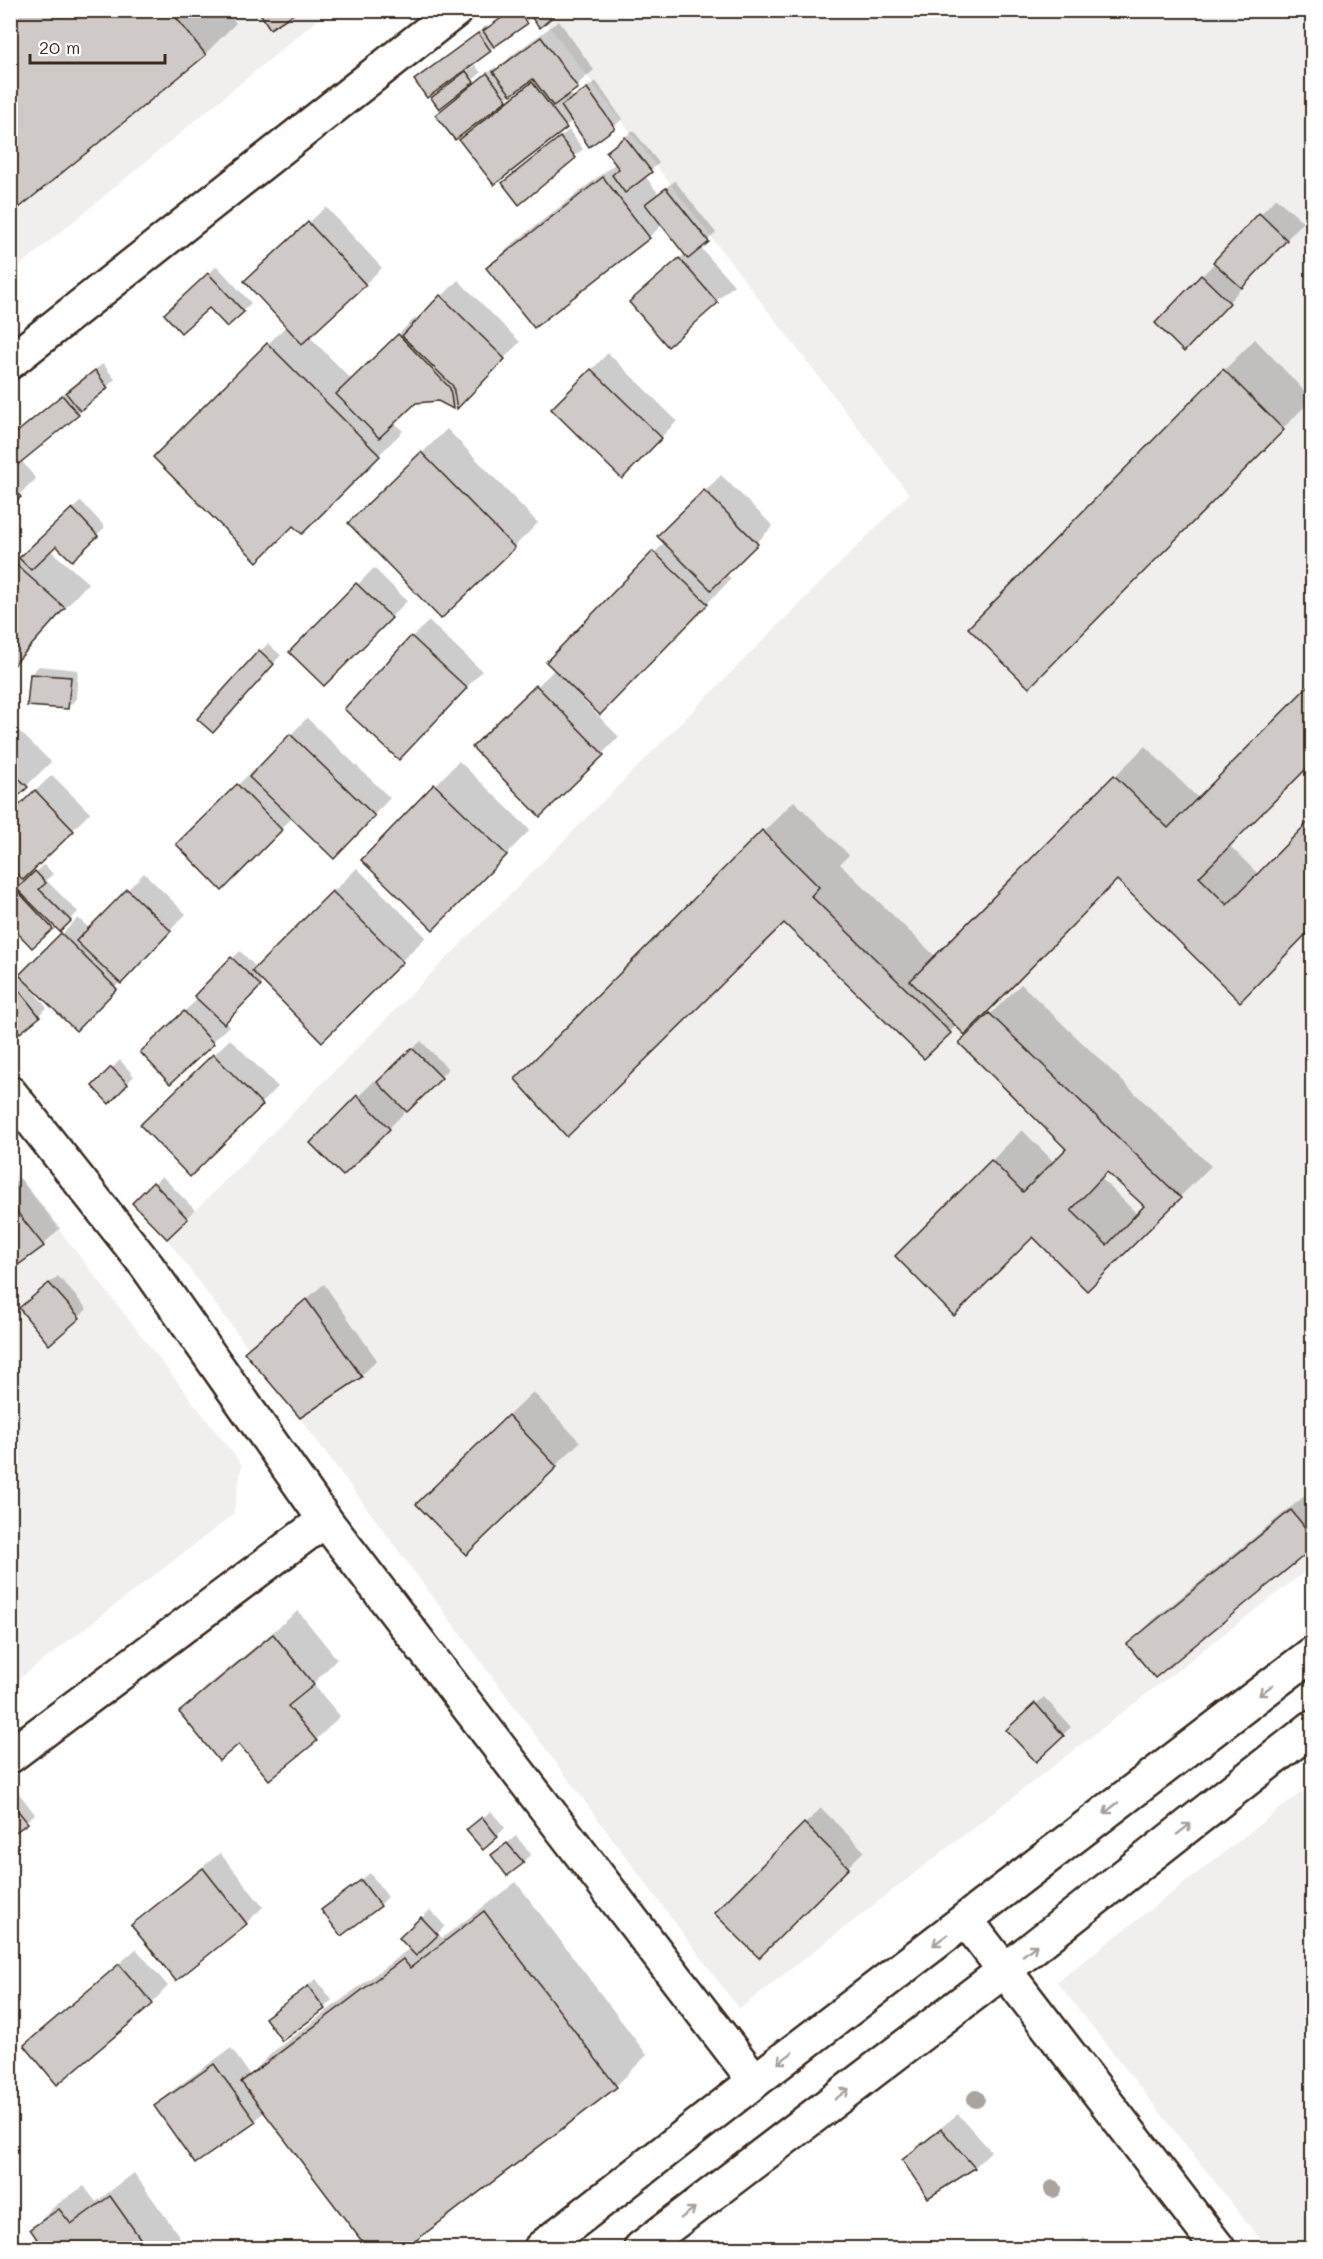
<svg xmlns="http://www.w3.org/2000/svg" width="1323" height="2259" viewBox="0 0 1323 2259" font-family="Mali,sans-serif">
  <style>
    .built { fill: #f1efee }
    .shadow { fill: #0003; fill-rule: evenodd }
    .building { fill: #cfcac7; stroke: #3b2a1e; stroke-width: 1.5; fill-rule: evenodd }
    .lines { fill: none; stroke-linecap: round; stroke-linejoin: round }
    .street-casing { stroke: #3b2a1e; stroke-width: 38 }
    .primary-casing { stroke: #3b2a1e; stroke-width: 38 }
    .street { stroke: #fff; stroke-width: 33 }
    .primary { stroke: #fff; stroke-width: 33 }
    .tree { fill: #aaa39e }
    .oneway { stroke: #a79f9a }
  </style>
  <rect width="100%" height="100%" fill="#fff"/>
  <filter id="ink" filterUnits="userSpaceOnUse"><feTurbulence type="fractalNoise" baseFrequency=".0167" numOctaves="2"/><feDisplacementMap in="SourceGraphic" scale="12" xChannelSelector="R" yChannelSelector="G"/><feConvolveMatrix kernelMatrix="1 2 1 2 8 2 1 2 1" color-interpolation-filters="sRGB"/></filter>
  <g filter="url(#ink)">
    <g class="built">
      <path d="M 11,11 L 328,11 L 11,273 Z"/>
      <path d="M 537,11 L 1312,11 L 1312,1566 L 739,2009 L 167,1239 L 909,494 Z"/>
      <path d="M 11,1168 L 242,1465 L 233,1515 L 11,1685 Z"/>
      <path d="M 1312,1784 L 1312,2248 L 1267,2248 L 1057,1982 Z"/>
    </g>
    <g class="shadow">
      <path d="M 10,10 L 225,10 L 236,23 L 205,54 Z"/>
      <path d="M 511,10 L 558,10 L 532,17 L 490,50 L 416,80 L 486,26 L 488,28 Z"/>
      <path d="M 559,21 L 594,70 L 569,92 L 573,97 L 596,81 L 622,119 L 614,127 L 572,121 L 494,183 L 461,140 L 480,122 L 437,115 L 495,67 L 498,70 L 512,55 ZM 518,88 L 520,90 L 507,100 L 506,99 Z"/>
      <path d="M 475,65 L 481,73 L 439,107 L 441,91 Z"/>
      <path d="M 569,130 L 583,149 L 519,202 L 512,175 Z"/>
      <path d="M 633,130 L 659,163 L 645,176 L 658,193 L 675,181 L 716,233 L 700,247 L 734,285 L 668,345 L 648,286 L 686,253 L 663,224 L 649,237 L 534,326 L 488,268 L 512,244 L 616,163 L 608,152 Z"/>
      <path d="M 1276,198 L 1303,222 L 1200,333 L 1202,276 Z"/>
      <path d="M 326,207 L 382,268 L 309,336 L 352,380 L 415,318 L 418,321 L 458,280 L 520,342 L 458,406 L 457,403 L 453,408 L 438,399 L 415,401 L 394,422 L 403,431 L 302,532 L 293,524 L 155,457 L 287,325 L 263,265 Z"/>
      <path d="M 217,266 L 251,303 L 227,325 L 209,306 L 174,306 Z"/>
      <path d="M 1255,339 L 1312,399 L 1029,686 L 970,628 Z"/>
      <path d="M 608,353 L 677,421 L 622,477 L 553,409 Z"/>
      <path d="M 103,364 L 115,379 L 78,414 L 21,460 L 36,479 L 10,503 L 10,437 L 80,380 Z"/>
      <path d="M 447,429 L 538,523 L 514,547 L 374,499 Z"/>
      <path d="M 721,475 L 773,526 L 726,574 L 731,579 L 624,689 L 578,691 L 576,693 L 619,737 L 540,815 L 474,748 L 555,669 L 548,662 L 665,542 L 660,536 Z"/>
      <path d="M 81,501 L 105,527 L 72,559 L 56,544 L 50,550 L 88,583 L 10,670 L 10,567 L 38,539 L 40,541 Z"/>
      <path d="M 374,568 L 407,601 L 324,684 L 291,652 Z"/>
      <path d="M 429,621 L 482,671 L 416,742 L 412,637 Z"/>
      <path d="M 268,644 L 281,655 L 221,723 L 260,651 Z"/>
      <path d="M 39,666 L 78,670 L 76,699 L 68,707 L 31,674 Z"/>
      <path d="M 1312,684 L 1312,761 L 1229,845 L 1259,875 L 1312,821 L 1312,926 L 1240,1000 L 1117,879 L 957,1025 L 924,1057 L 784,921 L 517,1079 L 794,801 L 849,855 L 840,864 L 936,957 L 1145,746 L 1199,799 Z"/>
      <path d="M 307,718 L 390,798 L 350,840 L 293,817 L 222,889 L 178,844 L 254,769 L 256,771 Z"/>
      <path d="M 10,722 L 51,762 L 10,802 Z"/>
      <path d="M 459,761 L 530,830 L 457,904 L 363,860 Z"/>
      <path d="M 52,775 L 90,813 L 31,871 L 34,874 L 44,864 L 53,874 L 46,880 L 78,912 L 60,930 L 55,925 L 32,946 L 10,923 L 10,815 Z"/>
      <path d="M 357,868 L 426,937 L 322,1040 L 264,981 L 224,1021 L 229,1026 L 212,1042 L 158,1035 L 199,998 L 196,995 L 240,951 L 257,968 Z"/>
      <path d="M 144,873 L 186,914 L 76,1028 L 29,985 L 47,1008 L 20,1031 L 10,1019 L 10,961 L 21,975 L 78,918 L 90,929 Z"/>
      <path d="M 1021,984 L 1211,1166 L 1087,1289 L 1033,1235 L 897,1256 L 1022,1130 L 1055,1163 L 1069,1149 L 961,1043 ZM 1108,1171 L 1146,1206 L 1138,1215 L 1101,1178 Z"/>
      <path d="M 230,1039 L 278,1087 L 190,1175 L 142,1125 Z"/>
      <path d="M 421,1041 L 448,1069 L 343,1174 L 312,1143 L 375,1080 L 378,1083 Z"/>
      <path d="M 120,1060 L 134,1076 L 109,1102 L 94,1086 Z"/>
      <path d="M 162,1176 L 195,1210 L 167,1237 L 134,1203 Z"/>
      <path d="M 20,1178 L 60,1228 L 43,1245 L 10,1270 L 10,1186 Z"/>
      <path d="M 58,1276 L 87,1309 L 79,1317 L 29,1300 Z"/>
      <path d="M 324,1284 L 377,1360 L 361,1376 L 246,1352 Z"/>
      <path d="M 533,1392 L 580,1442 L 466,1553 L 442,1479 Z"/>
      <path d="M 1312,1490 L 1312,1547 L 1156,1676 L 1129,1644 L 1153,1620 Z"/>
      <path d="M 298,1611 L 337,1659 L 313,1684 L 340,1716 L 317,1739 L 284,1700 L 240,1742 L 181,1712 L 205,1688 Z"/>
      <path d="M 1044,1697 L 1071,1727 L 1036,1760 L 1016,1722 Z"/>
      <path d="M 17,1791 L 35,1814 L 10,1834 L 10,1796 Z"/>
      <path d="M 821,1808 L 864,1851 L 759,1955 L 717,1913 Z"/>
      <path d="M 491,1811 L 505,1828 L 497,1836 L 476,1823 Z"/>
      <path d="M 516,1836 L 531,1854 L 523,1862 L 493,1855 Z"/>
      <path d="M 220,1853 L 263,1907 L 246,1923 L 133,1926 L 150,1909 Z"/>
      <path d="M 370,1873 L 388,1897 L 380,1905 L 331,1903 Z"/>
      <path d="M 516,1882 L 647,2055 L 616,2086 L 403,2248 L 369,2248 L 265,2111 L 255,2121 L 156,2106 L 173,2090 L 231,2048 L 250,2075 L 274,2051 L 410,1948 L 409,1930 L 430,1910 L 445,1926 L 438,1933 L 442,1938 Z"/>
      <path d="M 136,1949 L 168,1986 L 152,2003 L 57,2082 L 26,2045 Z"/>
      <path d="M 316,1979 L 332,2000 L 324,2008 L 267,2018 Z"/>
      <path d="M 958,2114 L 991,2151 L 975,2167 L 928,2196 L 903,2161 L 920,2144 Z"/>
      <path d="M 134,2173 L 187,2247 L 185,2248 L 38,2248 L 43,2245 L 32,2229 L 56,2205 L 84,2186 L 96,2202 Z"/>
      <path d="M 10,2198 L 16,2206 L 10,2212 Z"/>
      <path d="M 1084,2238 L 1093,2248 L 1071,2248 Z"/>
    </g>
    <g class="building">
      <path d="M 10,10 L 170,10 L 206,55 L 19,208 L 10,197 Z"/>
      <path d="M 258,10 L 300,10 L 270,29 Z"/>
      <path d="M 513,10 L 518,10 L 527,24 L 494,47 L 483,31 Z"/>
      <path d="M 525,10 L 560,10 L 540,28 Z"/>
      <path d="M 478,33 L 491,51 L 427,98 L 414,80 Z"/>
      <path d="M 541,37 L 578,88 L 553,106 L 533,79 L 511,95 L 493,72 Z"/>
      <path d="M 466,71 L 474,82 L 439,109 L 431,98 Z"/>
      <path d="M 487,73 L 507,100 L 455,140 L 435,115 Z"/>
      <path d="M 532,82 L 567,128 L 494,185 L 459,140 Z"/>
      <path d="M 587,88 L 615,128 L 589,147 L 561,106 Z"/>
      <path d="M 560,137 L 576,158 L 519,205 L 502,183 Z"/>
      <path d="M 625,137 L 652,172 L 625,193 L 612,175 L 619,169 L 606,152 Z"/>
      <path d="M 603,177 L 650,238 L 534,328 L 486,268 Z"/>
      <path d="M 666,188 L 709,242 L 688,259 L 645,204 Z"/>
      <path d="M 1259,213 L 1287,240 L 1242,288 L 1213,262 Z"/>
      <path d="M 308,222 L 366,285 L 302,344 L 244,281 Z"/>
      <path d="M 679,258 L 718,303 L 668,347 L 629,302 Z"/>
      <path d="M 208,273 L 244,312 L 227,327 L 209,308 L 181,333 L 164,314 Z"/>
      <path d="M 1201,275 L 1230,303 L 1184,352 L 1155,323 Z"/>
      <path d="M 440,295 L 505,359 L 457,409 L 453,386 L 402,336 Z"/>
      <path d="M 398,334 L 450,388 L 453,409 L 438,401 L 416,403 L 379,438 L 336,394 Z"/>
      <path d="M 267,343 L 380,456 L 302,534 L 293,526 L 257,562 L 153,457 Z"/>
      <path d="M 591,369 L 662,438 L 622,479 L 551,409 Z"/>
      <path d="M 1223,369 L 1284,430 L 1029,688 L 968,628 Z"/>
      <path d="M 95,370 L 108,388 L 80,411 L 66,393 Z"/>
      <path d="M 62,395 L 79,415 L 10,471 L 10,438 Z"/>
      <path d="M 421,452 L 515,548 L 441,619 L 348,523 Z"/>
      <path d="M 10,484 L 21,497 L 10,505 Z"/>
      <path d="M 704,490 L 758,544 L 711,590 L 657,536 Z"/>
      <path d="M 72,508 L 98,536 L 72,561 L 56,546 L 31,570 L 19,558 Z"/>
      <path d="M 653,551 L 708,604 L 600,715 L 546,662 Z"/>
      <path d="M 13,562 L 65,608 L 10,669 L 10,565 Z"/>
      <path d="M 356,583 L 392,618 L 324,686 L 289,652 Z"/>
      <path d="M 411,636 L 467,688 L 399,760 L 344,709 Z"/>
      <path d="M 259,650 L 274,664 L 213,733 L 197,719 Z"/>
      <path d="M 30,674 L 71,677 L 68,709 L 27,706 Z"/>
      <path d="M 1312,682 L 1312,763 L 1199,877 L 1227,905 L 1312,818 L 1312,928 L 1240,1002 L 1117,880 L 965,1035 L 910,981 L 1114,775 L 1168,828 Z"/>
      <path d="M 536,685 L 604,755 L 540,817 L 472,747 Z"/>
      <path d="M 290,734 L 375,816 L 334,859 L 249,777 Z"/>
      <path d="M 10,770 L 28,787 L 10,804 Z"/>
      <path d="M 237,784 L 282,830 L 222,891 L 176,844 Z"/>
      <path d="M 434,784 L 507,855 L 433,930 L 361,860 Z"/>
      <path d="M 35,790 L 74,831 L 23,880 L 10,867 L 10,814 Z"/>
      <path d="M 762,830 L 819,887 L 811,896 L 951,1033 L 924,1059 L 784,923 L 567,1137 L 515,1079 Z"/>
      <path d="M 35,871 L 46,883 L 39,889 L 71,921 L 60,932 L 17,889 Z"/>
      <path d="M 10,883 L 53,929 L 32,948 L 10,925 Z"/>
      <path d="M 127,889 L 171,931 L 121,984 L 76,941 Z"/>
      <path d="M 332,891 L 403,962 L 322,1042 L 252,971 Z"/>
      <path d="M 61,933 L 117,989 L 76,1031 L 19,975 Z"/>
      <path d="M 231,957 L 261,986 L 224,1024 L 194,996 Z"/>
      <path d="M 10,979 L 40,1017 L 20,1033 L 10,1021 Z"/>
      <path d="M 184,1011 L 214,1044 L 170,1084 L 140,1052 Z"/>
      <path d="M 989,1013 L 1181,1198 L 1087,1291 L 1033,1237 L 954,1316 L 895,1256 L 991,1160 L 1023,1192 L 1066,1149 L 959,1043 ZM 1107,1172 L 1144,1206 L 1107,1245 L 1071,1210 Z"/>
      <path d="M 412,1048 L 442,1078 L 407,1112 L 377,1082 Z"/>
      <path d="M 213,1054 L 263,1105 L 190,1177 L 140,1125 Z"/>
      <path d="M 111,1067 L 128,1084 L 109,1104 L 92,1086 Z"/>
      <path d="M 357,1095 L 390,1129 L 343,1176 L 310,1143 Z"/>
      <path d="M 153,1182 L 188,1219 L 167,1239 L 132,1203 Z"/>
      <path d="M 10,1203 L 44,1246 L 10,1271 Z"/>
      <path d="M 49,1283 L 80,1318 L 49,1345 L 19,1308 Z"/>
      <path d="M 306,1299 L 362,1377 L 300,1418 L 244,1352 Z"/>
      <path d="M 508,1415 L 557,1467 L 466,1555 L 416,1504 Z"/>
      <path d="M 1291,1510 L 1312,1536 L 1312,1549 L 1155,1678 L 1127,1644 Z"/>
      <path d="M 273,1634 L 314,1685 L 288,1706 L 317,1741 L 269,1780 L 239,1744 L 219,1761 L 179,1712 Z"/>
      <path d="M 1035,1703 L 1064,1736 L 1036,1762 L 1006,1730 Z"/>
      <path d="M 10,1801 L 28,1823 L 10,1836 Z"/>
      <path d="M 482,1817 L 498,1837 L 483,1850 L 466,1830 Z"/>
      <path d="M 804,1823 L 849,1868 L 759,1958 L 714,1913 Z"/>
      <path d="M 507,1843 L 524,1863 L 507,1876 L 491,1855 Z"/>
      <path d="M 203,1868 L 247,1924 L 176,1981 L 131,1925 Z"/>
      <path d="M 361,1880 L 381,1906 L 341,1936 L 321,1910 Z"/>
      <path d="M 484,1911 L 617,2087 L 406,2248 L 367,2248 L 241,2082 L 403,1959 L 410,1968 Z"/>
      <path d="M 421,1917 L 438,1935 L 416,1956 L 399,1938 Z"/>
      <path d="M 119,1964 L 153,2004 L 57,2085 L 24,2045 Z"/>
      <path d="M 308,1986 L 325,2009 L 282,2041 L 265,2018 Z"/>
      <path d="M 214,2064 L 256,2122 L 195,2164 L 154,2106 Z"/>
      <path d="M 941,2129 L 975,2168 L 928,2198 L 902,2160 Z"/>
      <path d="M 110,2196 L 147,2248 L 43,2248 L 30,2229 L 59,2209 L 71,2224 Z"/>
    </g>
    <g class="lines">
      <defs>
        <g id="street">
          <path d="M 10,362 L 456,10"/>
          <path d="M 10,1093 L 147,1266 L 325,1520 L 755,2081"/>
          <path d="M 10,1756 L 325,1520"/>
          <path d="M 966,1920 L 1218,2248"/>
        </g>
        <g id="primary">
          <path d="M 541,2248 L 755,2081 L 1312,1654"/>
          <path d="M 641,2248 L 1005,1970 L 1312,1728"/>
        </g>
      </defs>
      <use href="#street" class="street-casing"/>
      <use href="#primary" class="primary-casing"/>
      <use href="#street" class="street"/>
      <use href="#primary" class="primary"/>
    </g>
    <g class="tree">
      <circle cx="976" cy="2099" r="9"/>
      <circle cx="1053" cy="2189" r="9"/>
    </g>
    <defs><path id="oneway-shaft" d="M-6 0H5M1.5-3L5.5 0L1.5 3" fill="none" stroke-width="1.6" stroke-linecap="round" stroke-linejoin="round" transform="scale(1.5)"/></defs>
    <g class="oneway">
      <use href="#oneway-shaft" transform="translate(1266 1690) rotate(142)"/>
      <use href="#oneway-shaft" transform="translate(1111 1808) rotate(142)"/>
      <use href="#oneway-shaft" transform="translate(1184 1829) rotate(-38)"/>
      <use href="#oneway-shaft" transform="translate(940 1940) rotate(143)"/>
      <use href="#oneway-shaft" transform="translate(1030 1950) rotate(-38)"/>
      <use href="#oneway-shaft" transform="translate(785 2058) rotate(143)"/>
      <use href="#oneway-shaft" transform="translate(842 2094) rotate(-37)"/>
      <use href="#oneway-shaft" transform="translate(688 2213) rotate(-37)"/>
    </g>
  </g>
  <rect width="1323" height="2259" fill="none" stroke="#fff" stroke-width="36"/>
  <rect x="18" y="18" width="1287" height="2223" fill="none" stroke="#3b2a1e" stroke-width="2" filter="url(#ink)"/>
  <path d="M30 54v9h135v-9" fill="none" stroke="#3b2a1e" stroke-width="3"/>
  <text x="39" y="54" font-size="18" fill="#3b2a1e" stroke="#ffffff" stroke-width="4.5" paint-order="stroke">20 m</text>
</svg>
